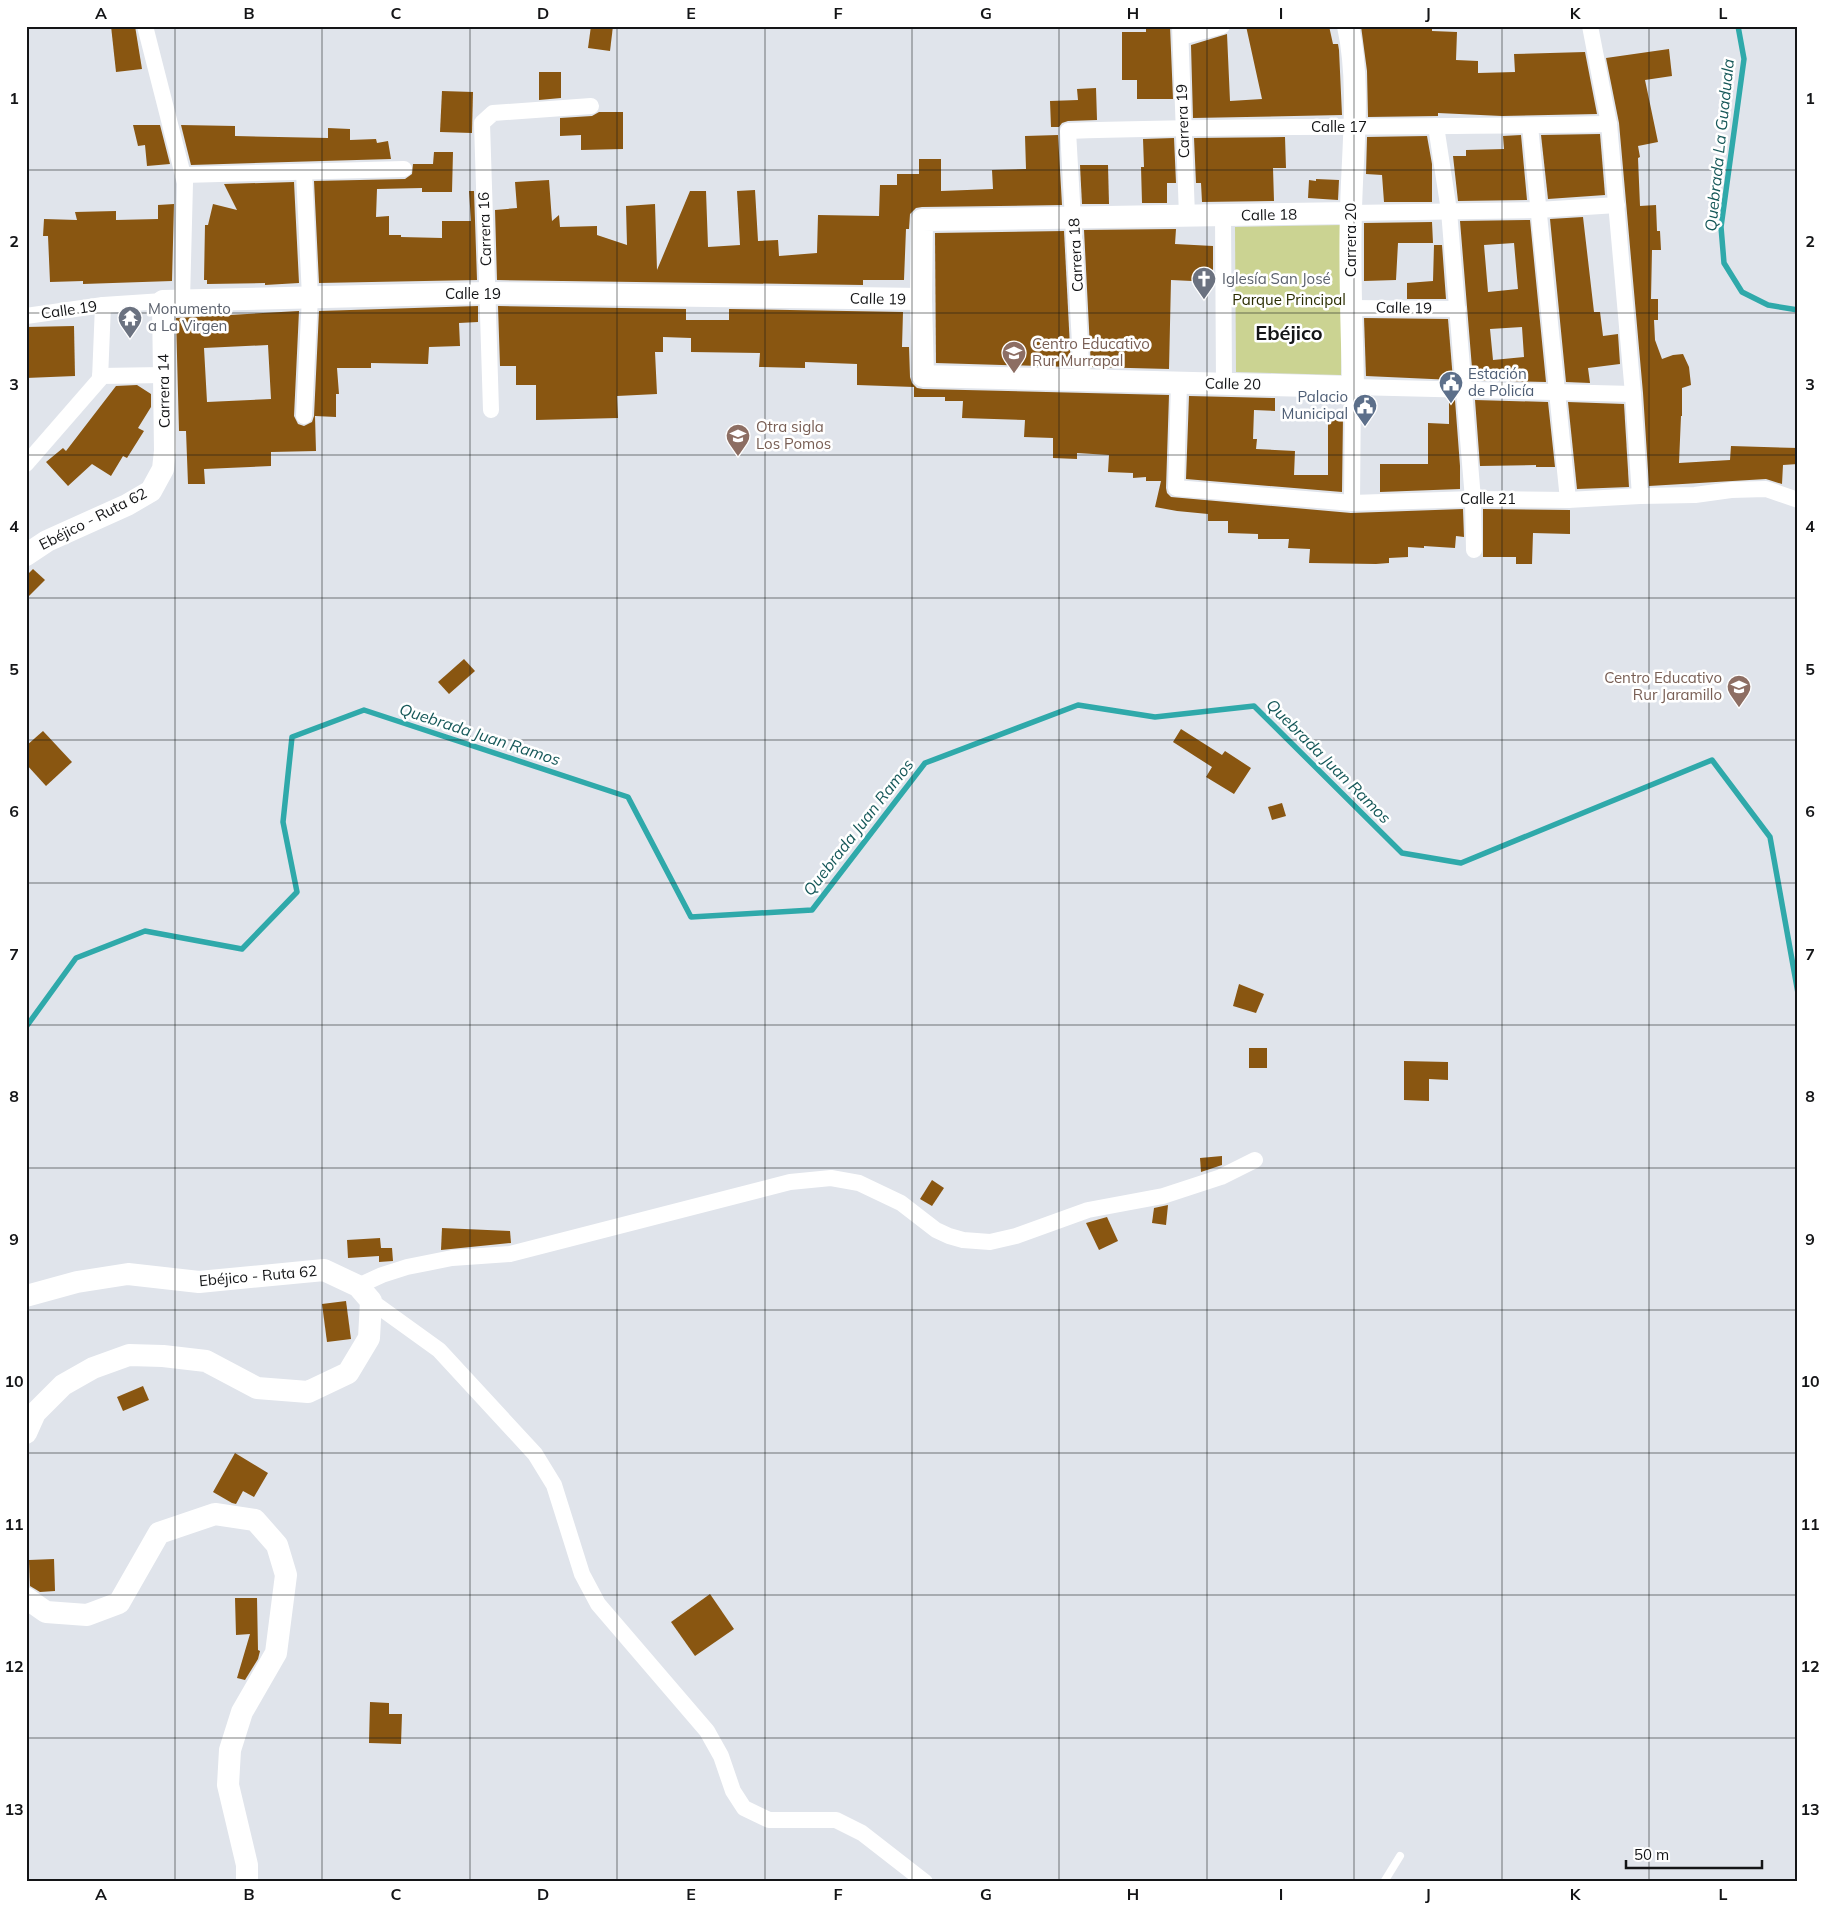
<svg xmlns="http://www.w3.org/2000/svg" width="1824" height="1908" viewBox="0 0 1824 1908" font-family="Mulish,sans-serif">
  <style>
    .green { fill: #cbd392 }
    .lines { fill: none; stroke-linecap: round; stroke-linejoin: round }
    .stream { stroke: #2fa9aa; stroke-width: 5.5 }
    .building { fill: #895611; fill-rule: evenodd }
    .lane { stroke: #fff; stroke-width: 8 }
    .street { stroke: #fff; stroke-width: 16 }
    .secondary { stroke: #fff; stroke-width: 22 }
    .grid { fill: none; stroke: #141517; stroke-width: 1; stroke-opacity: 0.55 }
    .labels { text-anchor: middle; stroke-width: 5; stroke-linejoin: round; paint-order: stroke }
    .street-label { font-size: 15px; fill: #141517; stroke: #fff }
    .worship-label { font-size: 15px; fill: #5b616d; stroke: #fff; text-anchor: start }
    .park-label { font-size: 15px; fill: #2a2d01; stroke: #fff }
    .education-label { font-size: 15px; fill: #785e54; stroke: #fff; text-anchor: start }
    .service-label { font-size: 15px; fill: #4e5e75; stroke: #fff; text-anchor: start }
    .water-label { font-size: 16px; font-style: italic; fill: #165859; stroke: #fff }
    .district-label { font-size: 20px; font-weight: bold; fill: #141517; stroke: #fff }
    .neatline { fill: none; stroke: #141517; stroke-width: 2 }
    .grid-label { font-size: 16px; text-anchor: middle; font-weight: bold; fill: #141517 }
  </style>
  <rect width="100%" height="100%" fill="#e0e4eb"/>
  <path class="green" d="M 1343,225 L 1341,375 L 1236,372 L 1235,227 Z"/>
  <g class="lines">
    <g class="stream">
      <path d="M 1738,26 L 1744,59 L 1721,227 L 1724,263 L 1742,292 L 1768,305 L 1798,310"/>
      <path d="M 26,1027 L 76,958 L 145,931 L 242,949 L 297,892 L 283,822 L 292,737 L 364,710 L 628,797 L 691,917 L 812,910 L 925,763 L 1078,705 L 1155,717 L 1254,706 L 1402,853 L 1461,863 L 1712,760 L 1770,837 L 1798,993"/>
    </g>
  </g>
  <g class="building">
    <path d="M 111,26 L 135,26 L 142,69 L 116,72 Z"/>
    <path d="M 591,26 L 613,26 L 610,51 L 588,48 Z"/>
    <path d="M 1146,26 L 1170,26 L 1173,99 L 1137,99 L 1137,80 L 1122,80 L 1122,32 L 1146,32 Z"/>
    <path d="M 1246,26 L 1329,26 L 1333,44 L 1338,44 L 1339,50 L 1342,115 L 1193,118 L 1191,45 L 1227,34 L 1230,101 L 1262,99 Z"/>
    <path d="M 1361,26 L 1432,26 L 1432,31 L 1457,32 L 1456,60 L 1478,61 L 1478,73 L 1515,72 L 1514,54 L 1585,52 L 1597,114 L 1502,116 L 1438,113 L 1438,116 L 1368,117 L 1367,71 Z"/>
    <path d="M 1669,49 L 1672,76 L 1645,80 L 1658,142 L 1638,146 L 1640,157 L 1638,158 L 1640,206 L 1656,205 L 1657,231 L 1660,231 L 1661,250 L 1652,250 L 1651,299 L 1658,299 L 1658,320 L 1654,320 L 1655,340 L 1662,359 L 1673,355 L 1683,354 L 1689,367 L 1691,385 L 1682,388 L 1682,416 L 1681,416 L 1679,463 L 1730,460 L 1731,446 L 1798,448 L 1798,464 L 1783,465 L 1782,484 L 1766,479 L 1649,486 L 1643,393 L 1619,123 L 1606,58 Z"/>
    <path d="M 539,72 L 561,72 L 561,98 L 539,100 Z"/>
    <path d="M 1096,88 L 1097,120 L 1068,121 L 1062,123 L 1059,127 L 1051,127 L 1050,101 L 1078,100 L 1077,89 Z"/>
    <path d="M 442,91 L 473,92 L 472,133 L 440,132 Z"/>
    <path d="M 599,112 L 623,112 L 623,149 L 581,150 L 581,135 L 560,136 L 560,118 L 592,116 Z"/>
    <path d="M 133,125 L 160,125 L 170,164 L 147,166 L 145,145 L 138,146 Z"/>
    <path d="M 181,125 L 235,126 L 235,136 L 328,138 L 328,128 L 350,129 L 350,140 L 376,139 L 377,143 L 388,141 L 391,159 L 191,165 Z"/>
    <path d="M 1600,134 L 1605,195 L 1548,199 L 1541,135 Z"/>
    <path d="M 1058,135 L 1062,205 L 922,207 L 916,208 L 910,214 L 909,229 L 906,229 L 904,280 L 863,280 L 863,285 L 497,280 L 495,210 L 517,208 L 515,182 L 549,180 L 552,221 L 559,215 L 560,227 L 597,226 L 597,235 L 627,245 L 626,206 L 655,204 L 657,270 L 690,191 L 706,191 L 708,247 L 740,245 L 737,191 L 755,190 L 758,241 L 778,240 L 779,256 L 817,253 L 818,215 L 879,216 L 880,185 L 897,185 L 897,174 L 919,174 L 919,159 L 941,159 L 941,191 L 993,189 L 992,170 L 1026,169 L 1025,136 Z"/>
    <path d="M 1521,135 L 1527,200 L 1458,201 L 1453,156 L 1466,156 L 1466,150 L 1504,149 L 1503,136 Z"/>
    <path d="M 1427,136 L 1432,164 L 1432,202 L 1384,202 L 1382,175 L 1366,174 L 1367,137 Z"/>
    <path d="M 1285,137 L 1286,168 L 1273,168 L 1274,201 L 1202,202 L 1201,183 L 1196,183 L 1194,138 Z"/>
    <path d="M 1174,138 L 1176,183 L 1167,183 L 1167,203 L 1142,203 L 1141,167 L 1144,167 L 1143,139 Z"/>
    <path d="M 434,152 L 453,152 L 452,192 L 422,192 L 422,188 L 377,189 L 376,217 L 389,216 L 389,235 L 401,235 L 401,237 L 442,238 L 442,221 L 471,221 L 469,191 L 474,191 L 477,280 L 319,283 L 314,181 L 405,179 L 412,174 L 413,164 L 433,164 Z"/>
    <path d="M 1080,165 L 1108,165 L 1109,204 L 1082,204 Z"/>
    <path d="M 1316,179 L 1339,180 L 1338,200 L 1308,198 L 1309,180 L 1316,181 Z"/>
    <path d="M 294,182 L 299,283 L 265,285 L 265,283 L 207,284 L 207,280 L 204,280 L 205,225 L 208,225 L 213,204 L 237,210 L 224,184 Z"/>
    <path d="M 174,204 L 172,281 L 83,284 L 83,281 L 50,282 L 48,236 L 43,236 L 44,219 L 77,220 L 75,212 L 116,211 L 116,220 L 158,219 L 158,205 Z"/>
    <path d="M 1583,217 L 1594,312 L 1600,312 L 1603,336 L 1618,334 L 1620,364 L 1588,368 L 1590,383 L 1566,382 L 1550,219 Z"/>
    <path d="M 1530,220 L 1546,382 L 1473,380 L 1460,221 ZM 1514,243 L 1518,289 L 1488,292 L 1484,245 ZM 1522,327 L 1524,357 L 1493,360 L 1490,329 Z"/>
    <path d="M 1432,222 L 1433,243 L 1398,243 L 1396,280 L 1364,281 L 1364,223 Z"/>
    <path d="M 1176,229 L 1175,244 L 1213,246 L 1213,282 L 1171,280 L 1169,369 L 1091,367 L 1084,230 Z"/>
    <path d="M 1064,231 L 1071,367 L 936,363 L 935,233 Z"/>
    <path d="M 1434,245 L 1442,245 L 1446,299 L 1407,299 L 1407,283 L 1433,281 Z"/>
    <path d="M 478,306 L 478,322 L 459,323 L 460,346 L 429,347 L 428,364 L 371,363 L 371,368 L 337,368 L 339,394 L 336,394 L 336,417 L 315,416 L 316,451 L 271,452 L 271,466 L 204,469 L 205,484 L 188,484 L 186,431 L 179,431 L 176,318 L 299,311 L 294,416 L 298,424 L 304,426 L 312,422 L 314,416 L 319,311 ZM 268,345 L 271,399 L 207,402 L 204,348 Z"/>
    <path d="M 498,306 L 686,309 L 686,320 L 729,320 L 729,309 L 903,312 L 902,347 L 909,347 L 910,377 L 912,383 L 917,388 L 923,389 L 1169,395 L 1166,488 L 1167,493 L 1171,497 L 1351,513 L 1463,509 L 1464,537 L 1456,536 L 1455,548 L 1424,546 L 1424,548 L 1408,547 L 1408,557 L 1389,558 L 1389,563 L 1376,564 L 1309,563 L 1310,549 L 1288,548 L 1289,539 L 1258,539 L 1258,534 L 1228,533 L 1228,521 L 1208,521 L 1208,514 L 1177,511 L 1155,507 L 1161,481 L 1146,481 L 1146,477 L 1133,478 L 1133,473 L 1108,472 L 1109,455 L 1077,453 L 1077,459 L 1053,458 L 1053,438 L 1024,437 L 1025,420 L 962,418 L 963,401 L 945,401 L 945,397 L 914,397 L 914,387 L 857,385 L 857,364 L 805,362 L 805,368 L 759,367 L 760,353 L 691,352 L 691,338 L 663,337 L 663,352 L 655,352 L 657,394 L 617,396 L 618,418 L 536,420 L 536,385 L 516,385 L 516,366 L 500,366 Z"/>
    <path d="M 1364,318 L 1448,319 L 1453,380 L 1366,376 Z"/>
    <path d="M 74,326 L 75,376 L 26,378 L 26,327 Z"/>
    <path d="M 137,385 L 151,394 L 151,407 L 138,428 L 144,431 L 127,458 L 123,456 L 111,476 L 92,464 L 68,486 L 46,462 L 63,448 L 66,451 L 116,386 Z"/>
    <path d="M 1189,396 L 1275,398 L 1275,411 L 1254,410 L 1253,439 L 1257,439 L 1256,449 L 1295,451 L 1294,475 L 1328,475 L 1328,416 L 1343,416 L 1342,492 L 1186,479 Z"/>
    <path d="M 1449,399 L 1455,400 L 1460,466 L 1460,489 L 1380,492 L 1380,464 L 1428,464 L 1428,423 L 1449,424 Z"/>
    <path d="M 1475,400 L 1548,402 L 1555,467 L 1536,467 L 1536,465 L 1480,466 Z"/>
    <path d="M 1568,402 L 1624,404 L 1629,487 L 1577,489 Z"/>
    <path d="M 1483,509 L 1570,510 L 1570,534 L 1533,533 L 1532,564 L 1516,564 L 1516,557 L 1483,557 Z"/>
    <path d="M 33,569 L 45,580 L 26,599 L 26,576 Z"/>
    <path d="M 464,659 L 475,671 L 449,694 L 438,682 Z"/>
    <path d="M 1181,729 L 1222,755 L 1225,751 L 1251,768 L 1234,794 L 1206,777 L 1212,767 L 1173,742 Z"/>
    <path d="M 43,731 L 72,762 L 46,786 L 26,764 L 26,746 Z"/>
    <path d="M 1282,803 L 1286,816 L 1272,820 L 1268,807 Z"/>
    <path d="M 1239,984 L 1264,994 L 1256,1013 L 1233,1006 Z"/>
    <rect x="1249" y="1048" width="18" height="20"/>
    <path d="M 1404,1061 L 1448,1062 L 1448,1080 L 1429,1079 L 1429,1101 L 1404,1100 Z"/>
    <path d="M 1222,1156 L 1222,1165 L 1201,1172 L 1200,1158 Z"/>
    <path d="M 932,1180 L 944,1188 L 932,1206 L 920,1199 Z"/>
    <path d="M 1168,1205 L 1166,1225 L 1152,1223 L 1154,1208 Z"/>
    <path d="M 1107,1217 L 1118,1241 L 1099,1250 L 1086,1223 Z"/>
    <path d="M 442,1228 L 510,1231 L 511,1243 L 441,1250 Z"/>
    <path d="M 380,1238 L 381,1248 L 392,1248 L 393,1261 L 379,1262 L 379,1256 L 348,1258 L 347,1240 Z"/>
    <path d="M 346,1301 L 351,1339 L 327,1342 L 322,1304 Z"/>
    <path d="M 143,1386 L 149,1400 L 123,1411 L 117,1397 Z"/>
    <path d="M 235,1453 L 268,1473 L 254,1497 L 243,1491 L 236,1504 L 232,1503 L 213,1492 Z"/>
    <path d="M 54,1559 L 55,1591 L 40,1592 L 30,1586 L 29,1560 Z"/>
    <path d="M 710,1594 L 734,1629 L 695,1656 L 671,1622 Z"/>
    <path d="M 235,1598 L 257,1598 L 258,1650 L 260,1651 L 258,1659 L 245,1680 L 237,1678 L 250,1634 L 236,1635 Z"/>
    <path d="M 370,1702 L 389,1703 L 389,1714 L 402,1714 L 401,1744 L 369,1743 Z"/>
  </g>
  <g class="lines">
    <path class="lane" d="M 1384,1882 L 1400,1856"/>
    <g class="street">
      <path d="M 145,26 L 185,183 L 182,301"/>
      <path d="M 1180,26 L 1187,216"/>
      <path d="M 1590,26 L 1609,124 L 1633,394 L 1640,496"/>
      <path d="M 1181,37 L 1222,26"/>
      <path d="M 1436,126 L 1449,211 L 1473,499 L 1474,550"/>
      <path d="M 1530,126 L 1568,500"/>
      <path d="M 304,172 L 310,297 L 304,416"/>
      <path d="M 183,175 L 404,169"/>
      <path d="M 1351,213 L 1538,210 L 1617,205"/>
      <path d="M 1223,215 L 1224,384"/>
      <path d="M 1351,308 L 1458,309"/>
      <path d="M 26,316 L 103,305 L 163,301"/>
      <path d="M 100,376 L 163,375"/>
      <path d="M 1082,379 L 1068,131 C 1248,125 1429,128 1609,124"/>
      <path d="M 1179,382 L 1176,488 L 1352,503 L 1473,499 L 1568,500 L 1640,496 L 1695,495 L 1731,490 L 1766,489 L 1798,500"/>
      <path d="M 491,410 L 482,123 L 493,113 L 591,106"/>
      <path d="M 26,464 L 100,379 L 103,305"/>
      <path d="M 1352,503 L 1353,387 L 1633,394"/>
      <path d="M 358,1286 L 382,1275 L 407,1267 L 452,1258 L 510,1254 L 790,1182 L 831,1178 L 859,1183 L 901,1203 L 936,1230 L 949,1236 L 963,1240 L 990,1242 L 1016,1236 L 1088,1210 L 1163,1196 L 1221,1177 L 1255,1160"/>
      <path d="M 371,1301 L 439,1350 L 535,1454 L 554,1485 L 582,1574 L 598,1604 L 707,1731 L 721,1756 L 733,1791 L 744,1808 L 769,1820 L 836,1820 L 862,1833 L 925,1882"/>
    </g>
    <g class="secondary">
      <path d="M 1348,26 C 1361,86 1352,151 1351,212 C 1349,270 1352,329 1353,387 L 923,376 L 921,299 L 922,220 L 1351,213"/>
      <path d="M 26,555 L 47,541 L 127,505 L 151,491 L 163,469 L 165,451 L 163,301 L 488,293 L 921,299"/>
      <path d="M 26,1296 L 77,1282 L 128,1274 L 199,1282 L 324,1270 L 358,1286 L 371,1301 L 369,1338 L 348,1373 L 308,1392 L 257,1388 L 206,1361 L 163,1356 L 129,1355 L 93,1368 L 63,1385 L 35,1413 L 26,1433"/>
      <path d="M 26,1598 L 46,1612 L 87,1615 L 119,1603 L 159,1533 L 215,1514 L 255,1520 L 277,1545 L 286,1575 L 276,1653 L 242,1712 L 230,1750 L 228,1785 L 247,1865 L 247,1882"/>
    </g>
  </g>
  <path class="grid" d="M 175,26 L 175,1882M 322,26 L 322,1882M 470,26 L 470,1882M 617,26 L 617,1882M 765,26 L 765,1882M 912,26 L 912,1882M 1059,26 L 1059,1882M 1207,26 L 1207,1882M 1354,26 L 1354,1882M 1502,26 L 1502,1882M 1649,26 L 1649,1882M 26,170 L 1798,170M 26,313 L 1798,313M 26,455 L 1798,455M 26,598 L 1798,598M 26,740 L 1798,740M 26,883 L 1798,883M 26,1025 L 1798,1025M 26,1168 L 1798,1168M 26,1310 L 1798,1310M 26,1453 L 1798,1453M 26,1595 L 1798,1595M 26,1738 L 1798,1738"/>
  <defs>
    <symbol id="church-pin" viewBox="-11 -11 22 30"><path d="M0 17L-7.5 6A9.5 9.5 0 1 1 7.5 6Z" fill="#6b7280" stroke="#fff"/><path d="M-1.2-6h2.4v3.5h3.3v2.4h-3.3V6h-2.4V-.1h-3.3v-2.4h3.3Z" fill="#fff"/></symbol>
    <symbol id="temple-pin" viewBox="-11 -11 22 30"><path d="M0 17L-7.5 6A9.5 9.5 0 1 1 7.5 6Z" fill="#6b7280" stroke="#fff"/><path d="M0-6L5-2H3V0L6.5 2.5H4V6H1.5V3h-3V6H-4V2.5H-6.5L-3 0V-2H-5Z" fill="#fff"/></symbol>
    <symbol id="school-pin" viewBox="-11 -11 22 30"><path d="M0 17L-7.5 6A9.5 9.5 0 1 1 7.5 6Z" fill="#8d6e63" stroke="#fff"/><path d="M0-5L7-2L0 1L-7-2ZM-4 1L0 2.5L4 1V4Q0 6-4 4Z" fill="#fff"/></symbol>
    <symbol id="civic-pin" viewBox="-11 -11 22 30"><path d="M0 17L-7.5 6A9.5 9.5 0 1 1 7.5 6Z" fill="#5c6f8a" stroke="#fff"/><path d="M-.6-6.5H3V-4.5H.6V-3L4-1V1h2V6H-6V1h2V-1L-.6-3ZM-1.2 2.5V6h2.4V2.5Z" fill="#fff"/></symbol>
  </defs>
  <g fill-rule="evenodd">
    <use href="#church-pin" x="1190" y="265" width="28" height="38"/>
    <use href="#temple-pin" x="116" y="304" width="28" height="38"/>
    <use href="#school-pin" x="1000" y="339" width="28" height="38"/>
    <use href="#civic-pin" x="1437" y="369" width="28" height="38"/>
    <use href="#civic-pin" x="1351" y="392" width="28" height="38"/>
    <use href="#school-pin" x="724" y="422" width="28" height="38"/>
    <use href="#school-pin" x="1725" y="673" width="28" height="38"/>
  </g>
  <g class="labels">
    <g class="street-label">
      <text transform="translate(1183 121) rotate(-92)" y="5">Carrera 19</text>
      <text x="1339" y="132">Calle 17</text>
      <text transform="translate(1269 215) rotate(-1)" y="5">Calle 18</text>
      <text transform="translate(485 229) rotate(-92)" y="5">Carrera 16</text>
      <text transform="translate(1351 240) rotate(-90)" y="5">Carrera 20</text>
      <text transform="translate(1076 255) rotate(-93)" y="5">Carrera 18</text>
      <text x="473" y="299">Calle 19</text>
      <text transform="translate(878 299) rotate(1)" y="5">Calle 19</text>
      <text transform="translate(1404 308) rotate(1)" y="5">Calle 19</text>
      <text transform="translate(69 310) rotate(-8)" y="5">Calle 19</text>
      <text transform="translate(1233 384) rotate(1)" y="5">Calle 20</text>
      <text transform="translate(164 391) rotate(-91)" y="5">Carrera 14</text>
      <text x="1488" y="504">Calle 21</text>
      <text transform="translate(93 519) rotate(-27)" y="5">Ebéjico - Ruta 62</text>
      <text transform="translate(258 1276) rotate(-5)" y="5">Ebéjico - Ruta 62</text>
    </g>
    <g class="worship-label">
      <text x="1222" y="284">Iglesía San José</text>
      <text x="148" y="314">Monumento<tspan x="148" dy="17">a La Virgen</tspan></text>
    </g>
    <g class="park-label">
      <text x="1289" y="305">Parque Principal</text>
    </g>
    <g class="education-label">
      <text x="1032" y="349">Centro Educativo<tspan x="1032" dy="17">Rur Murrapal</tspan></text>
      <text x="756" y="432">Otra sigla<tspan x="756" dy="17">Los Pomos</tspan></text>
      <text x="1722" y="683" text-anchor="end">Centro Educativo<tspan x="1722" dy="17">Rur Jaramillo</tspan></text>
    </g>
    <g class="service-label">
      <text x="1468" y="379">Estación<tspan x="1468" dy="17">de Policía</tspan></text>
      <text x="1348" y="402" text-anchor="end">Palacio<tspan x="1348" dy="17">Municipal</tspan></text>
    </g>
    <g class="water-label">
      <text transform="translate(1719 145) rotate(-84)" y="6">Quebrada La Guaduala</text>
      <text transform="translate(480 734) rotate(18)" y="6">Quebrada Juan Ramos</text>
      <text transform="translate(1329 761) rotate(45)" y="6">Quebrada Juan Ramos</text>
      <text transform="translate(858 827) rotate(-52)" y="6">Quebrada Juan Ramos</text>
    </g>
    <g class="district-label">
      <text x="1289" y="340">Ebéjico</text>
    </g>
  </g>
  <rect width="1824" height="1908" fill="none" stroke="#ffffff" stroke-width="55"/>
  <path d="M1626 1860v8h136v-8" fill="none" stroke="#141517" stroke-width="2.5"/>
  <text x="1634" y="1860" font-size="15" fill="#141517" stroke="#ffffff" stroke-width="4" paint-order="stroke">50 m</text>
  <rect x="28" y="28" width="1768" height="1852" class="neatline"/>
  <g class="grid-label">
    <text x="101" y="19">A</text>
    <text x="249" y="19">B</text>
    <text x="396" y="19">C</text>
    <text x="543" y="19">D</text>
    <text x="691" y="19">E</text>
    <text x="838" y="19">F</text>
    <text x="986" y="19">G</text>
    <text x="1133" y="19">H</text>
    <text x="1281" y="19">I</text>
    <text x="1428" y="19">J</text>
    <text x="1575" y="19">K</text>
    <text x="1723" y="19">L</text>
    <text x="14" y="104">1</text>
    <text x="1810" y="104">1</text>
    <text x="14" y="247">2</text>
    <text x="1810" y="247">2</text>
    <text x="14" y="390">3</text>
    <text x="1810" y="390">3</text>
    <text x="14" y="532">4</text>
    <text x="1810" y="532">4</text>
    <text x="14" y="675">5</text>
    <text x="1810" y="675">5</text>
    <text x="14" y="817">6</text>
    <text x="1810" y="817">6</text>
    <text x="14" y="960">7</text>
    <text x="1810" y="960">7</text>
    <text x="14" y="1102">8</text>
    <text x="1810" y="1102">8</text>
    <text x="14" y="1245">9</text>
    <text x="1810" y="1245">9</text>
    <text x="14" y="1387">10</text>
    <text x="1810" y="1387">10</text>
    <text x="14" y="1530">11</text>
    <text x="1810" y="1530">11</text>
    <text x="14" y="1672">12</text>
    <text x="1810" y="1672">12</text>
    <text x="14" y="1815">13</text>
    <text x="1810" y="1815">13</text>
    <text x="101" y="1900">A</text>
    <text x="249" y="1900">B</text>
    <text x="396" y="1900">C</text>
    <text x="543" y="1900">D</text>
    <text x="691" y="1900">E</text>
    <text x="838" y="1900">F</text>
    <text x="986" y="1900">G</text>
    <text x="1133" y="1900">H</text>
    <text x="1281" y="1900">I</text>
    <text x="1428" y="1900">J</text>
    <text x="1575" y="1900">K</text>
    <text x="1723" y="1900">L</text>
  </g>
</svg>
